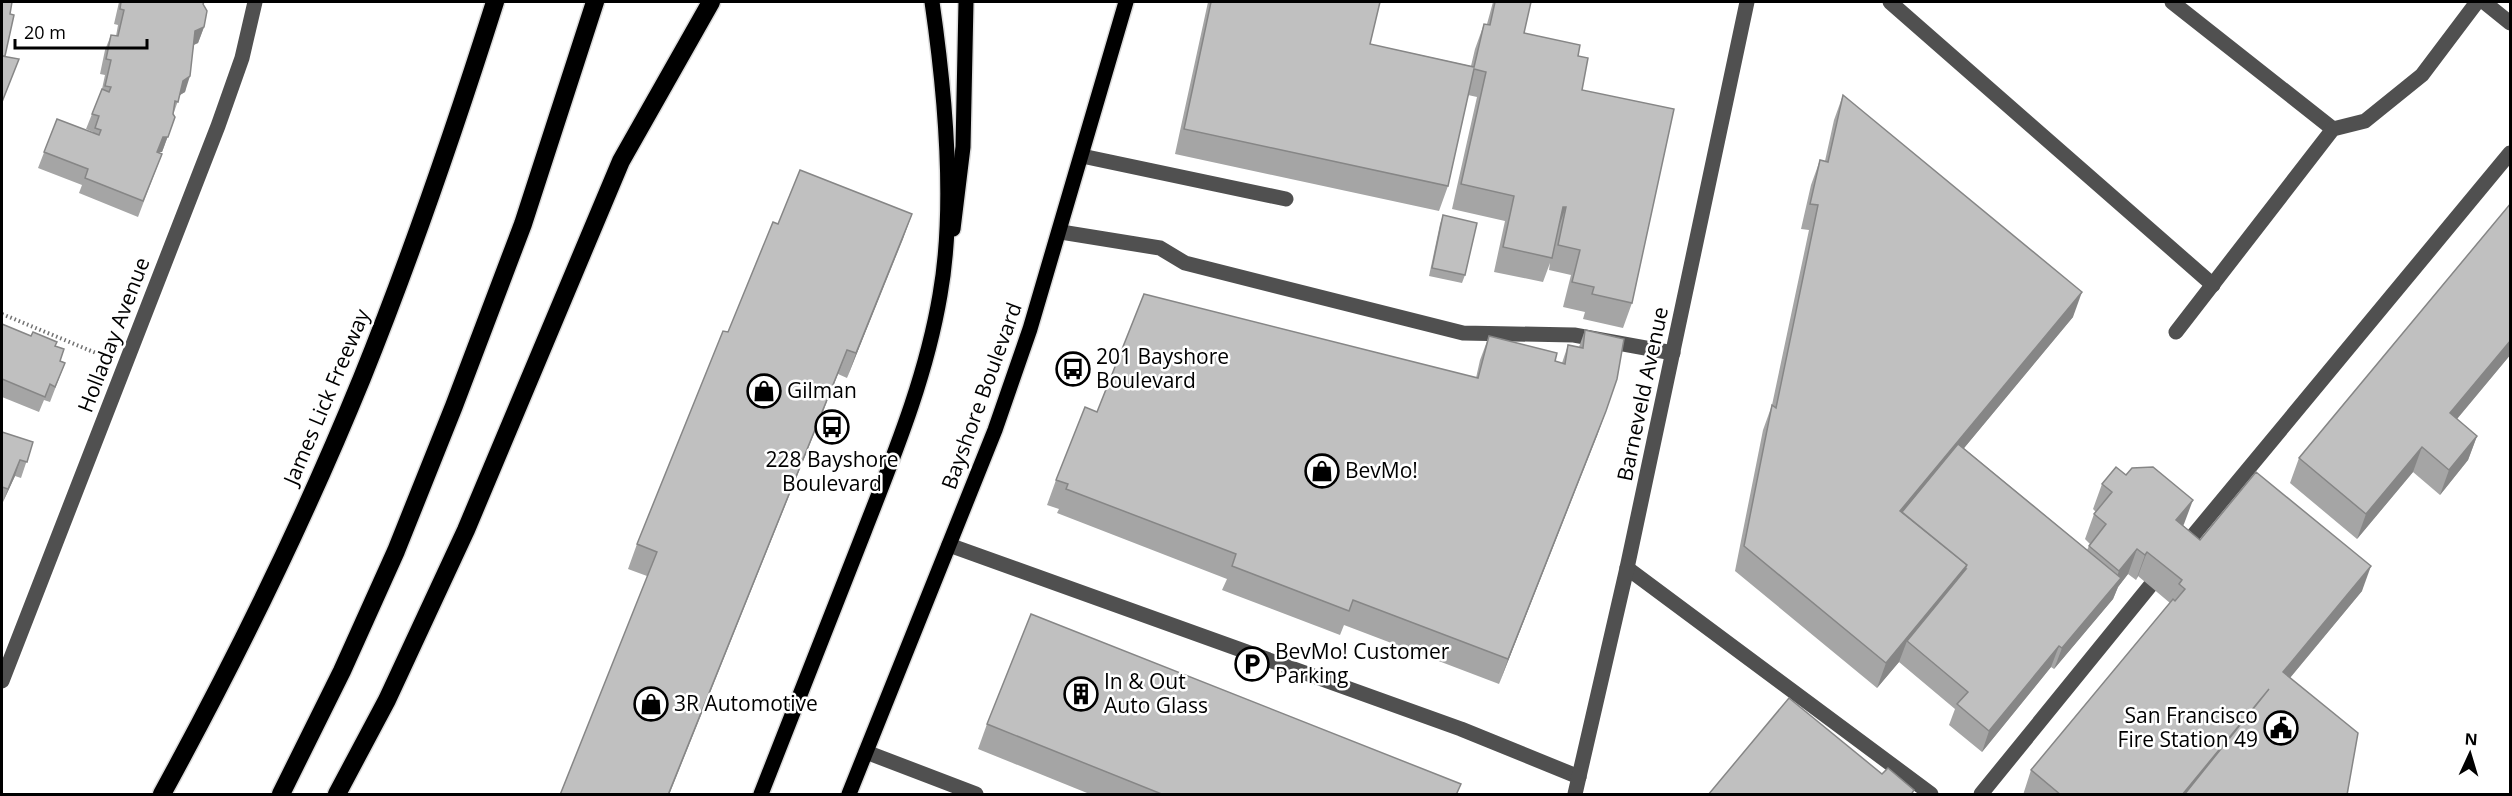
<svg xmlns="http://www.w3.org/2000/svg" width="2512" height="796" viewBox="0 0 2512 796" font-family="'Open Sans',sans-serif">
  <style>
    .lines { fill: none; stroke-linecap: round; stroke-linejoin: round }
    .major-casing { stroke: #dbdbdb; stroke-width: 18 }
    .highway-casing { stroke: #dbdbdb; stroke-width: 21 }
    .path { stroke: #727272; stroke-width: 4; stroke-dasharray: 1.5 3; stroke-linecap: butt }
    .minor { stroke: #505050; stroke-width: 15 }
    .major { stroke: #000; stroke-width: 15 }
    .highway { stroke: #000; stroke-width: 18 }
    .wall { fill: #a5a5a5 }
    .shaded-wall { fill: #868686 }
    .building { fill: #c0c0c0; stroke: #868686; stroke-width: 1.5 }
    .labels { text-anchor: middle; stroke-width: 5; stroke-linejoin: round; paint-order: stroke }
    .street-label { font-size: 21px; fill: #000; stroke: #fff }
    .poi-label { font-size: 21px; fill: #000; stroke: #fff; text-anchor: start }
  </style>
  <rect width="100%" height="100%" fill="#fff"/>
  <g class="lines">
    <defs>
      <g id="major">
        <path d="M 953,229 L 963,147 L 966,2"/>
        <path d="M 761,794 C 795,707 829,620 864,532 C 894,455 926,378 940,295 C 956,205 945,92 932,2"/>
        <path d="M 849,794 L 995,430 L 1030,329 L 1126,2"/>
      </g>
      <g id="highway">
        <path d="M 162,794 C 236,659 304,520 362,378 C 412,254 455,128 495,2"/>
        <path d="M 281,794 L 342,671 L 396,551 L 454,406 L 523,224 L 595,2"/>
        <path d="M 337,794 L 387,700 L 466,530 L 621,161 L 711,2"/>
      </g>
    </defs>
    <use href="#major" class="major-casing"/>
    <use href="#highway" class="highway-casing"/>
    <path class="path" d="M 2,314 L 96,353"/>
    <g class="minor">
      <path d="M 1890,2 L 2213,285"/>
      <path d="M 2172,2 L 2333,129"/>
      <path d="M 2484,2 L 2510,23"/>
      <path d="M 1082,156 L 1286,199"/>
      <path d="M 1061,232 L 1160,248 L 1185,263 L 1463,333 L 1574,335 L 1673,353"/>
      <path d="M 2176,332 L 2333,129 L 2365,121 L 2422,75 L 2477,2"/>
      <path d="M 949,545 L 1461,729 L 1579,777"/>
      <path d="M 2181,550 L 2510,153"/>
      <path d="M 1627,568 L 1931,794"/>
      <path d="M 2,681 L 218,126 L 242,58 L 255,2"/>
      <path d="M 866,752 L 976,794"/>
      <path d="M 1575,794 L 1627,568 L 1747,2"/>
      <path d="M 1981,794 L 2150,586"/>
    </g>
    <use href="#major" class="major"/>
    <use href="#highway" class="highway"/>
  </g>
  <g class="wall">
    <path d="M 119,2 L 204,2 L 204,27 L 198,43 L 194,45 L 185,92 L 180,95 L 173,115 L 175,117 L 162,152 L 158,152 L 162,154 L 138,217 L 79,193 L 82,185 L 38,168 L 57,119 L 93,133 L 93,132 L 86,129 L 102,89 L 105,75 L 100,74 L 105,50 L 111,35 L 116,36 L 118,25 L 114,24 Z"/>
    <path d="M 1208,2 L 1380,2 L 1370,44 L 1471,66 L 1475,49 L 1484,24 L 1487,24 L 1493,2 L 1531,2 L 1524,33 L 1578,56 L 1582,90 L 1632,303 L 1623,328 L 1583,319 L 1585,312 L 1563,307 L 1571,275 L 1549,270 L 1550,263 L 1543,282 L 1494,272 L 1505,221 L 1452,209 L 1477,97 L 1468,95 L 1448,186 L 1439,211 L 1175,154 Z"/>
    <path d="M 1843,95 L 2073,317 L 1964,448 L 2087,550 L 2090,544 L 2085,539 L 2094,514 L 2096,512 L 2093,509 L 2102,484 L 2184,524 L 2183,525 L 2200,540 L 2362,591 L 2290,678 L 2347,795 L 2023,795 L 2031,770 L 2170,603 L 2138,576 L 2136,580 L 2128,574 L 2118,587 L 2113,599 L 2054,669 L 2051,667 L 1982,752 L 1949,725 L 1955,709 L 1899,662 L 1877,688 L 1735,571 L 1763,430 L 1772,405 L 1809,230 L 1801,229 L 1811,185 L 1820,160 L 1825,161 L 1834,120 Z"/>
    <path d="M 2511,203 L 2511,354 L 2457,419 L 2477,436 L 2468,460 L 2440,495 L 2413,472 L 2357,539 L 2290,483 L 2299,458 Z"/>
    <path d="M 912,214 L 847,378 L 838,374 L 647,576 L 628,569 L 637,544 L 728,332 L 778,224 Z"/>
    <path d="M 1443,215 L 1465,275 L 1462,283 L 1429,276 L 1440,224 Z"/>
    <path d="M 2,324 L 55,346 L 60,361 L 65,363 L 50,402 L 44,400 L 39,412 L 2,397 Z"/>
    <path d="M 1585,330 L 1606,411 L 1499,684 L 1344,625 L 1340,635 L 1222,590 L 1227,579 L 1057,513 L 1059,509 L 1047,505 L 1056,480 L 1097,412 L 1476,378 L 1480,360 L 1489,336 L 1555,361 L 1562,363 L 1568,345 L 1579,347 Z"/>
    <path d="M 2,432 L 33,442 L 21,478 L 15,476 L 2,504 Z"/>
    <path d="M 987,724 L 1457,795 L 1092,795 L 978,749 Z"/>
  </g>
  <g class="shaded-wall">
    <path d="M 204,27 L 198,43 L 190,46 L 195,31 Z"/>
    <path d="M 190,76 L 185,92 L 178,96 L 183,81 Z"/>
    <path d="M 175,117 L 162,152 L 157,152 L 163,137 Z"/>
    <path d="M 1563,207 L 1566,207 L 1557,232 Z"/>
    <path d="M 912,214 L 903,239 L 847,378 L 856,353 Z"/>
    <path d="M 2082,292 L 2073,317 L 1905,519 L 1900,511 Z"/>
    <path d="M 2511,340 L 2511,354 L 2441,438 L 2450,413 Z"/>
    <path d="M 847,350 L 838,374 L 669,795 L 668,795 Z"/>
    <path d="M 1606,411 L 1597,436 L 1499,684 L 1508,659 Z"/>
    <path d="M 2477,436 L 2468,460 L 2440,495 L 2449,470 Z"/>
    <path d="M 2422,447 L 2413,472 L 2357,539 L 2366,514 Z"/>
    <path d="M 20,460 L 15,476 L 2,504 L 8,489 Z"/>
    <path d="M 2193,500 L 2184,524 L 2167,545 L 2176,520 Z"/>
    <path d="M 2137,549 L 2128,574 L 2118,587 L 2113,599 L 2054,669 L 2062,648 L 2113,587 L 2119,571 Z"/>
    <path d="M 2147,552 L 2138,576 L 2136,580 L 2145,555 Z"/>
    <path d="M 1967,565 L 1958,590 L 1907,641 L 1899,662 L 1877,688 L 1886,663 Z"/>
    <path d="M 2371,566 L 2362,591 L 2274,697 L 2283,672 Z"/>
    <path d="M 2059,646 L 2051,667 L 1982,752 L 1989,731 Z"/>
    <path d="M 2269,689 L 2193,795 L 2182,795 Z"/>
  </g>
  <g class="building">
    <path d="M 2,2 L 12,2 L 10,14 L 14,15 L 5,56 L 2,56 Z"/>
    <path d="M 121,2 L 204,2 L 203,4 L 207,11 L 204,27 L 195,31 L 190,76 L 183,81 L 178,102 L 175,101 L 173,114 L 175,117 L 168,137 L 163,137 L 157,152 L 162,154 L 143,201 L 85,178 L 88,169 L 44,152 L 57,119 L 99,135 L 101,130 L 95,128 L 99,116 L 92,114 L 102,89 L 109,92 L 111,87 L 105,86 L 111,60 L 106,59 L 111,35 L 118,36 L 124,10 L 120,9 Z"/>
    <path d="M 1211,2 L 1380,2 L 1370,44 L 1474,67 L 1484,24 L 1490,25 L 1495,2 L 1531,2 L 1524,33 L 1580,45 L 1578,56 L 1588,58 L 1582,90 L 1674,109 L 1632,303 L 1592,294 L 1594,287 L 1572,282 L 1580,250 L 1558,245 L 1566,207 L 1563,207 L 1552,258 L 1503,247 L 1514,196 L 1461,184 L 1486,72 L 1474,69 L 1448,186 L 1184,129 Z"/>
    <path d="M 2,56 L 19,59 L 2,102 Z"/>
    <path d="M 1843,95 L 2082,292 L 1900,511 L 1967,565 L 1886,663 L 1744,546 L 1772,405 L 1776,408 L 1818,205 L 1810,204 L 1820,160 L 1828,162 Z"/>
    <path d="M 800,170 L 912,214 L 856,353 L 847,350 L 668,795 L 560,795 L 657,552 L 637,544 L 723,331 L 728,332 L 773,222 L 778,224 Z"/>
    <path d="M 2511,203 L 2511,340 L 2450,413 L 2477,436 L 2449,470 L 2422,447 L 2366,514 L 2299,458 Z"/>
    <path d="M 1443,215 L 1477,223 L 1465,275 L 1432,268 Z"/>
    <path d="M 1144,294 L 1478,378 L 1489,336 L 1557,353 L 1555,361 L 1565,364 L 1568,345 L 1583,348 L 1585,330 L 1624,339 L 1617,379 L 1606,411 L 1508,659 L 1353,600 L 1349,611 L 1232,566 L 1236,554 L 1066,489 L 1068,484 L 1056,480 L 1085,407 L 1097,412 Z"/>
    <path d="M 2,324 L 31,336 L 33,332 L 57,342 L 55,346 L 64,349 L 60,361 L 65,363 L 55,387 L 50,384 L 45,397 L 2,379 Z"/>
    <path d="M 2,432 L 33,442 L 27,462 L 20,460 L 8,489 L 2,487 Z"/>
    <path d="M 1958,444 L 2121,578 L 2062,648 L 2059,646 L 1989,731 L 1957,704 L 1968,692 L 1907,641 L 1966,569 L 1965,569 L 1967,565 L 1902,512 Z"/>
    <path d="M 2116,467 L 2126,475 L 2132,468 L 2153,467 L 2193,500 L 2176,520 L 2200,540 L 2256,472 L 2371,566 L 2283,672 L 2358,733 L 2347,795 L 2184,795 L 2269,689 L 2182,795 L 2061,795 L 2031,770 L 2173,599 L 2175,601 L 2185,589 L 2179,584 L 2182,580 L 2147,552 L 2145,555 L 2137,549 L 2119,571 L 2089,546 L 2106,524 L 2094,514 L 2112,492 L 2102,484 Z"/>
    <path d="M 1031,614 L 1461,784 L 1456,795 L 1164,795 L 987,724 Z"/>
    <path d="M 1789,698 L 1882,774 L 1888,768 L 1914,790 L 1911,795 L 1708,795 Z"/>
  </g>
  <defs>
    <symbol id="bus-ring" viewBox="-11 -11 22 22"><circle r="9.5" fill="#fff" stroke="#000" stroke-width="1.5"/><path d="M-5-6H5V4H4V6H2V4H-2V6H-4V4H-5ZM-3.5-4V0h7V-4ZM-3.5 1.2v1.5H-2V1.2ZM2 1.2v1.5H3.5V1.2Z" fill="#000"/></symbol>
    <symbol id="shop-ring" viewBox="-11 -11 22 22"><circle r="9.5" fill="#fff" stroke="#000" stroke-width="1.5"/><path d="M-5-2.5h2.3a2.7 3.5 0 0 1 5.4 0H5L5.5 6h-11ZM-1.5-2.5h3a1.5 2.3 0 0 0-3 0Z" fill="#000"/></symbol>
    <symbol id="parking-ring" viewBox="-11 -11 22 22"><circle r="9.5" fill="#fff" stroke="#000" stroke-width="1.5"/><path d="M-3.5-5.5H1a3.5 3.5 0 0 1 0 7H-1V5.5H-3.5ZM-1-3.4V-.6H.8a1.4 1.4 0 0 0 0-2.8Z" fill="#000"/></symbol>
    <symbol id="building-ring" viewBox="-11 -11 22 22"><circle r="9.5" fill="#fff" stroke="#000" stroke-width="1.5"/><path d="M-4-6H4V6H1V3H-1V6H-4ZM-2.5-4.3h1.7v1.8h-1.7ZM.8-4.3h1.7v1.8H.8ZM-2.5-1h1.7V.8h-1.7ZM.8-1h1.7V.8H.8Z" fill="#000"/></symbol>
    <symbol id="civic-ring" viewBox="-11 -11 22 22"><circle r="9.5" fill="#fff" stroke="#000" stroke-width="1.5"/><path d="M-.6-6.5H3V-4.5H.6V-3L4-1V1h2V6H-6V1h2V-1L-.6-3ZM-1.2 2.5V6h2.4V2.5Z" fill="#000"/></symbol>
  </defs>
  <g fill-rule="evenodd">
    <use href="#bus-ring" x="1054" y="350" width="38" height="38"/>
    <use href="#shop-ring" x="745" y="372" width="38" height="38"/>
    <use href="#bus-ring" x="813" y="408" width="38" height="38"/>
    <use href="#shop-ring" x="1303" y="452" width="38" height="38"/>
    <use href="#parking-ring" x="1233" y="645" width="38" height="38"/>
    <use href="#building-ring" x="1062" y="675" width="38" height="38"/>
    <use href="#shop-ring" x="632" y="685" width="38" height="38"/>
    <use href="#civic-ring" x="2262" y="709" width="38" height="38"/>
  </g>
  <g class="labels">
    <g class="street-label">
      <text transform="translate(114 335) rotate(-69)" y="7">Holladay Avenue</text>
      <text transform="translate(1643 394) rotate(-78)" y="7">Barneveld Avenue</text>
      <text transform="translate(982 396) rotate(-70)" y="7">Bayshore Boulevard</text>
      <text transform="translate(327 397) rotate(-67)" y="7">James Lick Freeway</text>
    </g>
    <g class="poi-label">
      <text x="1096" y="364">201 Bayshore<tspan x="1096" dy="24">Boulevard</tspan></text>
      <text x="787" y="398">Gilman</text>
      <text x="832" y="467" text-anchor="middle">228 Bayshore<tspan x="832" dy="24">Boulevard</tspan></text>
      <text x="1345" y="478">BevMo!</text>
      <text x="1275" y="659">BevMo! Customer<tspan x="1275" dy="24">Parking</tspan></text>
      <text x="1104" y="689">In &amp; Out<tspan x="1104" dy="24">Auto Glass</tspan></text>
      <text x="674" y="711">3R Automotive</text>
      <text x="2258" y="723" text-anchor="end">San Francisco<tspan x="2258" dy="24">Fire Station 49</tspan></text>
    </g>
  </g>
  <rect width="2512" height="796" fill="none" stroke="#000000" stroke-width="6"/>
  <g transform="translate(2470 754) rotate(4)" stroke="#ffffff" stroke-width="4.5" paint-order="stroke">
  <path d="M0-4.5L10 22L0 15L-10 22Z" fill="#000000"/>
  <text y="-9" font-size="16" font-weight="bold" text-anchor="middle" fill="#000000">N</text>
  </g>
  <path d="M15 39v9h132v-9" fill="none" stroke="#000000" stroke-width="3"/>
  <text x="24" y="39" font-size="18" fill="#000000" stroke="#ffffff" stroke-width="4.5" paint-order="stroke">20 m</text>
</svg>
